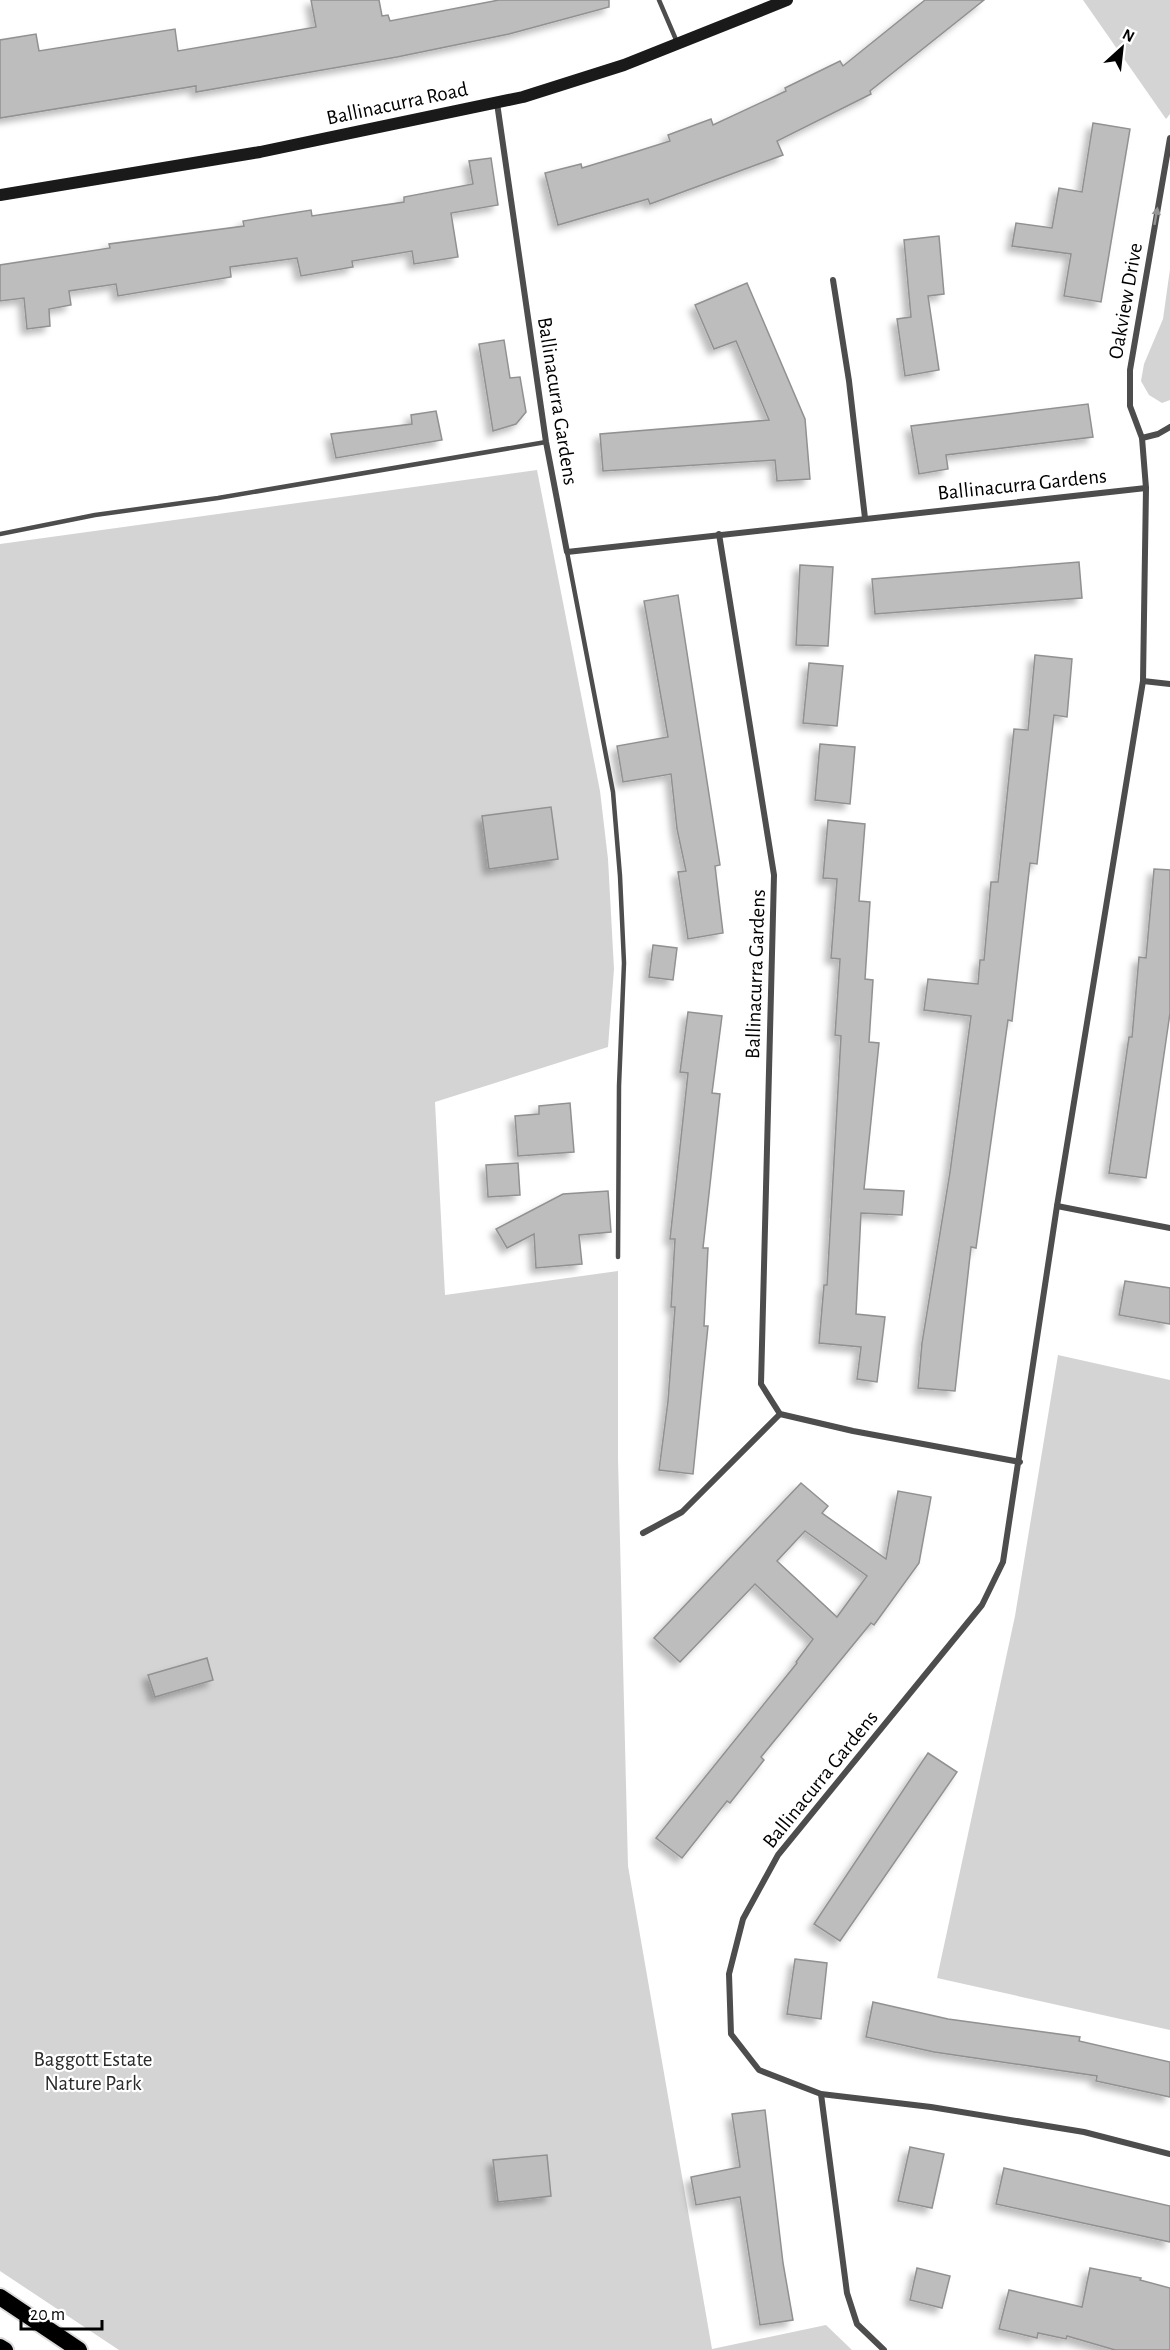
<svg xmlns="http://www.w3.org/2000/svg" width="1170" height="2350" viewBox="0 0 1170 2350" font-family="'Alegreya Sans',sans-serif">
  <style>
    .green { fill: #d4d4d4 }
    .building { fill: #bdbdbd; stroke: #919191; stroke-width: 1.5; fill-rule: evenodd; filter: url(#shadow) }
    .lines { fill: none; stroke-linecap: round; stroke-linejoin: round }
    .trunk-casing { stroke: #dbdbdb; stroke-width: 20 }
    .service { stroke: #4d4d4d; stroke-width: 4.5 }
    .minor { stroke: #4d4d4d; stroke-width: 6 }
    .secondary { stroke: #1a1a1a; stroke-width: 12 }
    .trunk { stroke: #000; stroke-width: 16 }
    .oneway { fill: #949494 }
    .labels { text-anchor: middle; stroke-width: 4.5; stroke-linejoin: round; paint-order: stroke }
    .street-label { font-size: 21px; fill: #000; stroke: #fff }
    .park-label { font-size: 21px; fill: #2b2b2b; stroke: #fff }
  </style>
  <defs>
    <filter id="shadow"><feDropShadow dx="-5.5" dy="5.5" stdDeviation="3" flood-color="#0004"/></filter>
  </defs>
  <rect width="100%" height="100%" fill="#fff"/>
  <g class="green">
    <path d="M 1083,0 L 1170,0 L 1170,114 L 1166,119 Z"/>
    <path d="M 1170,269 L 1170,400 L 1162,403 L 1149,395 L 1141,381 L 1144,364 L 1163,319 Z"/>
    <path d="M 537,470 L 600,791 L 608,859 L 614,969 L 608,1047 L 435,1102 L 445,1295 L 618,1271 L 618,1459 L 628,1866 L 712,2349 L 826,2325 L 852,2350 L 119,2350 L 0,2271 L 0,544 Z"/>
    <path d="M 1058,1355 L 1170,1380 L 1170,2030 L 937,1978 L 1015,1616 Z"/>
  </g>
  <g class="building">
    <path d="M 311,0 L 379,0 L 382,16 L 388,15 L 390,21 L 499,0 L 609,0 L 609,7 L 509,34 L 397,57 L 196,92 L 196,86 L 0,118 L 0,40 L 36,34 L 39,51 L 175,29 L 178,51 L 316,27 Z"/>
    <path d="M 925,0 L 984,0 L 870,91 L 871,94 L 777,141 L 783,155 L 650,204 L 648,199 L 558,225 L 545,173 L 581,164 L 582,168 L 635,152 L 670,141 L 668,135 L 711,119 L 713,125 L 786,91 L 785,88 L 840,61 L 843,66 Z"/>
    <path d="M 1093,123 L 1130,129 L 1101,302 L 1064,296 L 1071,254 L 1012,246 L 1016,223 L 1052,228 L 1059,188 L 1082,192 Z"/>
    <path d="M 491,158 L 498,205 L 451,213 L 458,257 L 414,264 L 412,251 L 352,261 L 353,267 L 301,276 L 297,258 L 230,267 L 231,277 L 118,296 L 116,284 L 69,291 L 71,305 L 49,309 L 50,326 L 27,329 L 24,298 L 0,301 L 0,265 L 110,248 L 109,244 L 244,226 L 243,221 L 311,210 L 312,216 L 404,202 L 404,197 L 473,184 L 469,161 Z"/>
    <path d="M 939,236 L 944,294 L 928,296 L 939,370 L 905,376 L 897,319 L 911,317 L 904,240 Z"/>
    <path d="M 747,283 L 805,419 L 810,479 L 777,481 L 775,460 L 603,471 L 600,434 L 769,420 L 736,341 L 714,349 L 695,305 Z"/>
    <path d="M 504,340 L 510,378 L 520,377 L 526,412 L 516,424 L 493,431 L 479,344 Z"/>
    <path d="M 1088,404 L 1093,437 L 946,455 L 948,469 L 919,474 L 911,426 Z"/>
    <path d="M 436,411 L 442,440 L 336,458 L 331,434 L 412,424 L 411,415 Z"/>
    <path d="M 1079,562 L 1082,598 L 875,614 L 872,579 Z"/>
    <path d="M 800,565 L 833,567 L 828,646 L 796,645 Z"/>
    <path d="M 678,595 L 720,865 L 715,866 L 723,933 L 688,939 L 678,872 L 686,871 L 677,829 L 671,774 L 623,782 L 617,746 L 668,737 L 644,601 Z"/>
    <path d="M 1035,655 L 1072,659 L 1067,717 L 1054,715 L 1037,864 L 1030,863 L 1012,1021 L 1008,1020 L 976,1248 L 971,1247 L 955,1391 L 918,1388 L 922,1343 L 950,1172 L 971,1016 L 924,1010 L 928,979 L 978,984 L 980,960 L 984,960 L 991,882 L 998,882 L 1014,729 L 1028,730 Z"/>
    <path d="M 809,663 L 843,666 L 837,726 L 803,723 Z"/>
    <path d="M 820,744 L 855,747 L 850,804 L 815,800 Z"/>
    <path d="M 551,807 L 558,859 L 489,869 L 482,816 Z"/>
    <path d="M 828,820 L 865,824 L 859,901 L 870,902 L 865,979 L 873,980 L 869,1042 L 879,1043 L 864,1189 L 904,1191 L 902,1215 L 861,1213 L 856,1314 L 885,1317 L 877,1382 L 857,1379 L 861,1347 L 819,1343 L 824,1285 L 827,1285 L 841,1036 L 835,1035 L 840,959 L 831,958 L 837,879 L 823,878 Z"/>
    <path d="M 1154,869 L 1170,870 L 1170,1013 L 1146,1178 L 1109,1173 L 1129,1037 L 1132,1037 L 1139,957 L 1146,958 Z"/>
    <path d="M 653,945 L 677,948 L 673,980 L 649,977 Z"/>
    <path d="M 688,1012 L 722,1016 L 712,1093 L 720,1094 L 703,1248 L 708,1248 L 704,1326 L 708,1326 L 693,1474 L 659,1470 L 668,1401 L 675,1307 L 671,1307 L 675,1239 L 670,1239 L 688,1073 L 680,1072 Z"/>
    <path d="M 570,1103 L 574,1152 L 518,1156 L 515,1116 L 539,1114 L 539,1106 Z"/>
    <path d="M 518,1163 L 520,1195 L 488,1197 L 486,1165 Z"/>
    <path d="M 608,1191 L 611,1232 L 579,1235 L 582,1264 L 536,1268 L 534,1234 L 507,1248 L 496,1229 L 563,1194 Z"/>
    <path d="M 1125,1281 L 1170,1288 L 1170,1324 L 1119,1315 Z"/>
    <path d="M 801,1483 L 828,1506 L 822,1513 L 886,1559 L 898,1491 L 931,1497 L 919,1563 L 874,1625 L 871,1623 L 761,1757 L 764,1760 L 730,1803 L 727,1801 L 682,1858 L 656,1838 L 797,1663 L 796,1662 L 813,1639 L 755,1584 L 680,1662 L 654,1638 ZM 805,1531 L 867,1576 L 837,1617 L 777,1561 Z"/>
    <path d="M 207,1658 L 213,1680 L 155,1697 L 148,1675 Z"/>
    <path d="M 928,1753 L 957,1772 L 840,1941 L 814,1924 Z"/>
    <path d="M 795,1959 L 827,1963 L 821,2019 L 787,2014 Z"/>
    <path d="M 873,2002 L 948,2019 L 1080,2037 L 1079,2041 L 1170,2062 L 1170,2097 L 1096,2081 L 1097,2076 L 934,2052 L 866,2037 Z"/>
    <path d="M 765,2110 L 783,2263 L 793,2320 L 760,2325 L 740,2197 L 696,2205 L 691,2177 L 740,2167 L 732,2114 Z"/>
    <path d="M 910,2147 L 944,2154 L 932,2208 L 898,2201 Z"/>
    <path d="M 547,2155 L 551,2196 L 498,2202 L 493,2160 Z"/>
    <path d="M 1004,2168 L 1170,2206 L 1170,2242 L 996,2204 Z"/>
    <path d="M 917,2268 L 950,2276 L 942,2308 L 910,2300 Z"/>
    <path d="M 1090,2268 L 1141,2278 L 1140,2280 L 1170,2288 L 1170,2350 L 1115,2350 L 1067,2336 L 1066,2339 L 1038,2333 L 1037,2338 L 999,2329 L 1009,2290 L 1082,2307 Z"/>
  </g>
  <g class="lines">
    <defs>
      <g id="trunk">
        <path d="M 0,2297 L 79,2350"/>
        <path d="M 0,2347 L 5,2350"/>
      </g>
    </defs>
    <use href="#trunk" class="trunk-casing"/>
    <g class="service">
      <path d="M 659,0 L 677,42"/>
      <path d="M 0,534 L 95,515 L 218,498 L 546,442"/>
      <path d="M 567,552 L 613,792 L 620,876 L 624,963 L 619,1086 L 618,1257"/>
    </g>
    <g class="minor">
      <path d="M 497,103 L 546,442 L 567,552 L 1146,488"/>
      <path d="M 1170,138 L 1130,370 L 1130,406 L 1142,438 L 1146,488 L 1143,681 L 1057,1206 L 1003,1562 L 982,1605 L 778,1855 L 743,1919 L 729,1974 L 731,2034 L 759,2070 L 821,2094 L 931,2107 L 1084,2132 L 1170,2154"/>
      <path d="M 833,280 L 849,381 L 865,518"/>
      <path d="M 1142,438 L 1158,434 L 1170,427"/>
      <path d="M 719,534 L 774,875 L 761,1384 L 780,1414 L 853,1431 L 1020,1462"/>
      <path d="M 1143,681 L 1170,684"/>
      <path d="M 1057,1206 L 1170,1228"/>
      <path d="M 643,1533 L 682,1512 L 780,1414"/>
      <path d="M 821,2094 L 847,2293 L 857,2324 L 884,2350"/>
    </g>
    <path class="secondary" d="M 0,195 L 260,152 L 523,97 L 624,65 L 787,0"/>
    <use href="#trunk" class="trunk"/>
  </g>
  <defs><path id="oneway-solid" d="M-6-.8H1V-3.2L6.5 0L1 3.2V.8H-6Z" transform="scale(1.5)"/></defs>
  <use class="oneway" href="#oneway-solid" transform="translate(1156 216) rotate(-80)"/>
  <g class="labels">
    <g class="street-label">
      <text transform="translate(397 103) rotate(-12)" y="7">Ballinacurra Road</text>
      <text transform="translate(1125 301) rotate(-80)" y="7">Oakview Drive</text>
      <text transform="translate(558 401) rotate(81)" y="7">Ballinacurra Gardens</text>
      <text transform="translate(1022 484) rotate(-6)" y="7">Ballinacurra Gardens</text>
      <text transform="translate(755 974) rotate(-88)" y="7">Ballinacurra Gardens</text>
      <text transform="translate(820 1779) rotate(-51)" y="7">Ballinacurra Gardens</text>
    </g>
    <g class="park-label">
      <text x="93" y="2066">Baggott Estate<tspan x="93" dy="24">Nature Park</tspan></text>
    </g>
  </g>
  <g transform="translate(1122 48) rotate(27)" stroke="#ffffff" stroke-width="4.5" paint-order="stroke">
  <path d="M0-4.5L10 22L0 15L-10 22Z" fill="#000000"/>
  <text y="-9" font-size="16" font-weight="bold" text-anchor="middle" fill="#000000">N</text>
  </g>
  <path d="M21 2320v9h81v-9" fill="none" stroke="#000000" stroke-width="3"/>
  <text x="30" y="2320" font-size="18" fill="#000000" stroke="#ffffff" stroke-width="4.5" paint-order="stroke">20 m</text>
</svg>
